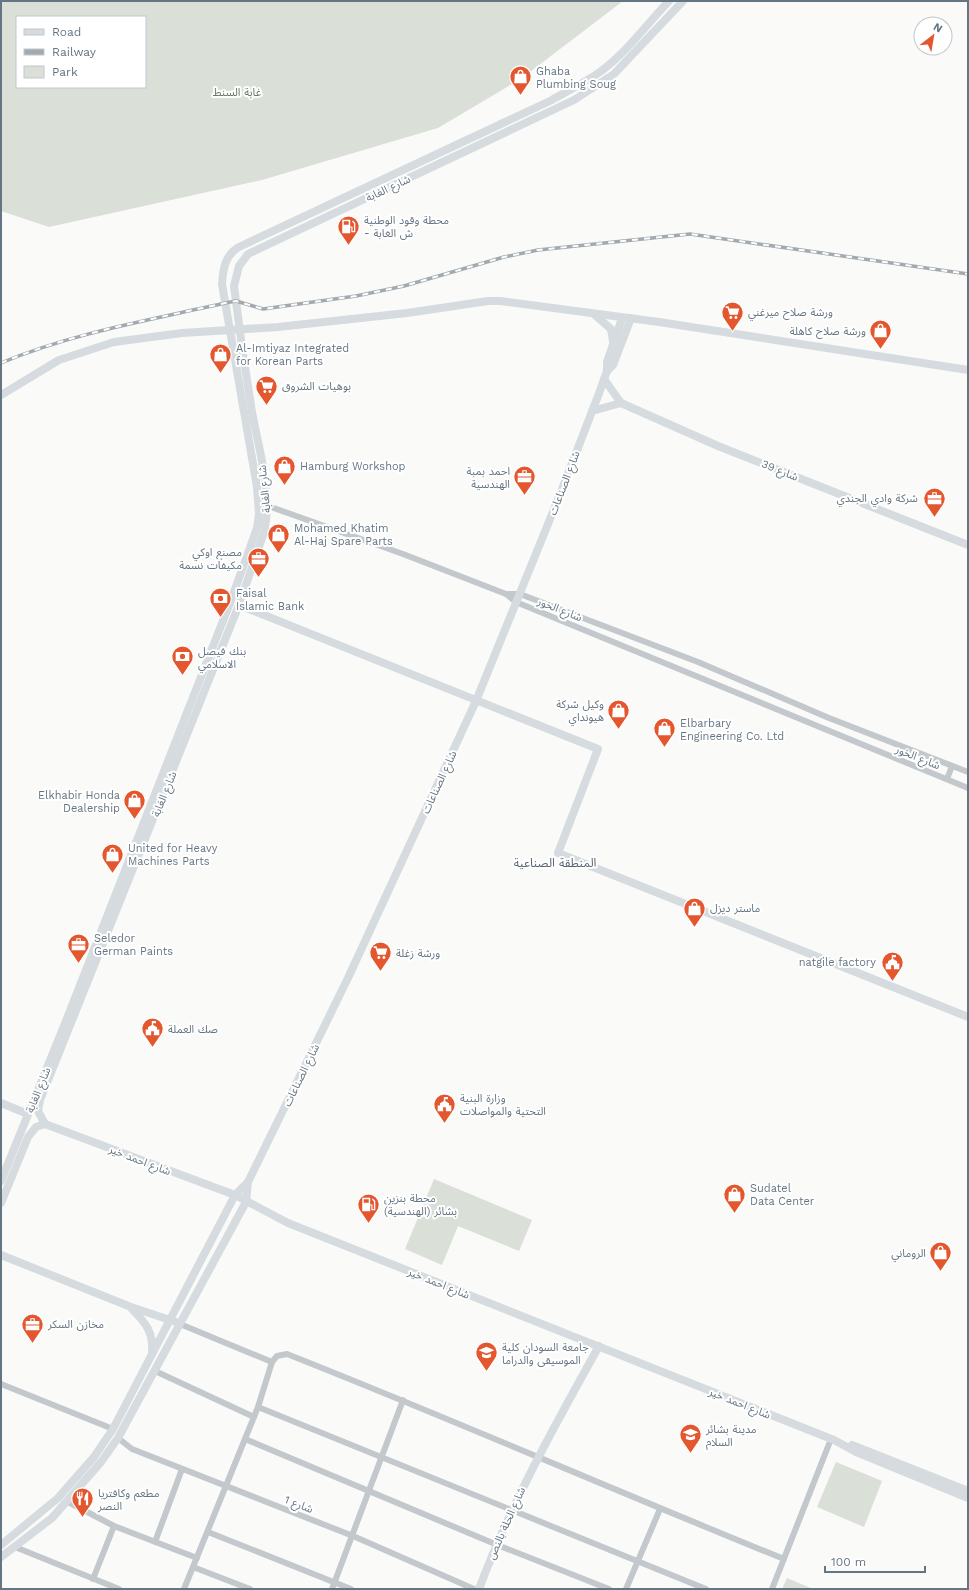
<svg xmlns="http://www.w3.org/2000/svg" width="969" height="1590" viewBox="0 0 969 1590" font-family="'Work Sans','Noto Sans Arabic',sans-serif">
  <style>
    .green { fill: #dadfd7; fill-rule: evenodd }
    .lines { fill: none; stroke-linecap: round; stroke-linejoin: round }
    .street { stroke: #c3c8cc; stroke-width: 6 }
    .secondary { stroke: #d6dbdf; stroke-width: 8 }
    .rail-casing { stroke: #a2aab0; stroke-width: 3.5 }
    .rail { stroke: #fff; stroke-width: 2; stroke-dasharray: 6; stroke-linecap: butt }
    .labels { text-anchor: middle; stroke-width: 4; stroke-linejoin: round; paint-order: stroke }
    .poi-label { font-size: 11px; fill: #657683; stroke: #fff; text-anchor: start }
    .park-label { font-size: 11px; fill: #687a64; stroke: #fff }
    .street-label { font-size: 11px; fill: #657683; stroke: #fff }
    .neighbourhood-label { font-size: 12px; fill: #57646e; stroke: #fff }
  </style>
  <rect width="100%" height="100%" fill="#fafaf8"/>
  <g class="green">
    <path d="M 1,1 L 623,1 L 522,78 L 438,128 L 262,180 L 49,227 L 1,211 ZM 17,17 L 145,17 L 145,87 L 17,87 Z"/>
    <path d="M 434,1179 L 532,1220 L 519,1251 L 458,1226 L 442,1265 L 405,1249 Z"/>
    <path d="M 836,1462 L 882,1481 L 864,1527 L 817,1507 Z"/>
    <path d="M 787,1578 L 813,1589 L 782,1589 Z"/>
  </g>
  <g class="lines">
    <g class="street">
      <path d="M 268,506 L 403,554 L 506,594 L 516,602 L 968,788"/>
      <path d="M 506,594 L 520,594 L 698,662 L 829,718 L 968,772"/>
      <path d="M 947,779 L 952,766"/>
      <path d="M 180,1324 L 272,1362 L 277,1356 L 287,1354 C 454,1420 618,1492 784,1559"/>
      <path d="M 155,1371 L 254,1417"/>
      <path d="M 1,1384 L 113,1429"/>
      <path d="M 258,1407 L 706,1589"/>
      <path d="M 118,1438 L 132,1449 L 353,1536 L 474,1589"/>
      <path d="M 245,1439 L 495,1544 L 609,1589"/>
      <path d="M 68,1502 L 114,1526 L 197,1558"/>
      <path d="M 208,1532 L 351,1589"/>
      <path d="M 155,1542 L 182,1469"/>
      <path d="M 15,1547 L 119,1589"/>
      <path d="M 193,1567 L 250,1589"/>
      <path d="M 93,1579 L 114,1526"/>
      <path d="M 184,1589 L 258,1407 L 272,1362"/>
      <path d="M 332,1589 L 403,1400"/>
      <path d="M 626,1589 L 660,1509"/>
      <path d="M 772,1589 L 831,1439"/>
    </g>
    <g class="secondary">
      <path d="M 683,1 L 614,74 L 574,100 L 248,254 L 239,266 L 234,286 C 239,328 245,370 252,412 C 259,451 273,493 264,532 L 239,605 L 40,1100 L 38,1111 L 45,1124 L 235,1195 L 288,1223 L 834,1440 L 856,1452 L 968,1498"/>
      <path d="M 595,315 L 611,329 L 613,341"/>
      <path d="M 607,371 L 613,365 L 631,318"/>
      <path d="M 604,379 L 621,403 L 718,446 L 968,545"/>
      <path d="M 1,395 L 59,360 L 114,342 L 182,333 L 278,327 L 407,313 L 488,301 L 500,301 L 659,322 L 968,370"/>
      <path d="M 592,411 L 621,403"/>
      <path d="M 239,605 L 598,749 L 558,853 L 968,1017"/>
      <path d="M 1,1103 L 28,1114"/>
      <path d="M 1,1181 L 66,1021 L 230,603 L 257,528 L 259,514 L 257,487 L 222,284 C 223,269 225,255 239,247 L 552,100 C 568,91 585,82 600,72 C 626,53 647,24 669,1"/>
      <path d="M 1,1203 L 28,1137 L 36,1127 L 45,1124"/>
      <path d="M 1,1255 L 131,1307 L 176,1322"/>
      <path d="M 132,1309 C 146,1323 154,1333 152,1354"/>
      <path d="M 852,1445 L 968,1491"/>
      <path d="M 1,1545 L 58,1498 L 94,1457 L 113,1429 L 235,1195 L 248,1182 L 348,978 L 476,701 L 559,497 L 598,396 L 607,371 L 607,362 L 622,318"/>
      <path d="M 1,1557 L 52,1518 L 101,1462 L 118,1438 L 246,1202 L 248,1182"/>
      <path d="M 479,1589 C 511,1503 555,1425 599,1346"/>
    </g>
    <defs>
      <path id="rail" d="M 1,363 C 72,333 150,320 225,303 L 236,301 L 263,309 L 356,296 L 404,286 L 504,257 L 538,250 L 690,234 L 968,274"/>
    </defs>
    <use href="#rail" class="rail-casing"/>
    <use href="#rail" class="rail"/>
  </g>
  <defs>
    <symbol id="shop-pin" viewBox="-11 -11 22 30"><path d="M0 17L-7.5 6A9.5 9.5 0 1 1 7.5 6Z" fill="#e4572e" stroke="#fff"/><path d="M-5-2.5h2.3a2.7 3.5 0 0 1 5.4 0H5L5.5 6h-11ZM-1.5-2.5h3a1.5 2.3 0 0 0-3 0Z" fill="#fff"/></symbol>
    <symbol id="fuel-pin" viewBox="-11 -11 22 30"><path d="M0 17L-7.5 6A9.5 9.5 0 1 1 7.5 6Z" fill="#e4572e" stroke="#fff"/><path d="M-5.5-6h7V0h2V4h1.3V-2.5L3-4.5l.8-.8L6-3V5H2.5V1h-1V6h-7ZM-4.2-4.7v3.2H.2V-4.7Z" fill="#fff"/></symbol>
    <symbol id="supermarket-pin" viewBox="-11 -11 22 30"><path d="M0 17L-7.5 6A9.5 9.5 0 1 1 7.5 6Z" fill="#e4572e" stroke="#fff"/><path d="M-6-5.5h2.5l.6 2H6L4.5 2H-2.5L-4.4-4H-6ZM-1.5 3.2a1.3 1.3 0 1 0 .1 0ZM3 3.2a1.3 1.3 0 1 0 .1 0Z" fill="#fff"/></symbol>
    <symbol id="office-pin" viewBox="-11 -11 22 30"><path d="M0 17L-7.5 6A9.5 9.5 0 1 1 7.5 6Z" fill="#e4572e" stroke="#fff"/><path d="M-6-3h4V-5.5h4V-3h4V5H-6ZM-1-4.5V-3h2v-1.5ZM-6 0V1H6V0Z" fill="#fff"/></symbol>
    <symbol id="bank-pin" viewBox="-11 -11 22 30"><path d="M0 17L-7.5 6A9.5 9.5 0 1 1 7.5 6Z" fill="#e4572e" stroke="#fff"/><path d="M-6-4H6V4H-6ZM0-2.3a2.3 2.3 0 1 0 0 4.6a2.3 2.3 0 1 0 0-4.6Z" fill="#fff"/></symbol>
    <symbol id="civic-pin" viewBox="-11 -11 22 30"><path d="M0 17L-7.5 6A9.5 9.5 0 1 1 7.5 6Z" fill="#e4572e" stroke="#fff"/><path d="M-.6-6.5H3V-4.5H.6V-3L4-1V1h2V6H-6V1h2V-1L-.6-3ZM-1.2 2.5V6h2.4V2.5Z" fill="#fff"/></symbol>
    <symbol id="university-pin" viewBox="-11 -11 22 30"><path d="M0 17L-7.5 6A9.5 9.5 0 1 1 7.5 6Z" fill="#e4572e" stroke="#fff"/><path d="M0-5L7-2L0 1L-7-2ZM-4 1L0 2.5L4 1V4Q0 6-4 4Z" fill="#fff"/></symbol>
    <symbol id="restaurant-pin" viewBox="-11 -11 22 30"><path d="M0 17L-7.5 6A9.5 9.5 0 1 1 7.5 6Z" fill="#e4572e" stroke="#fff"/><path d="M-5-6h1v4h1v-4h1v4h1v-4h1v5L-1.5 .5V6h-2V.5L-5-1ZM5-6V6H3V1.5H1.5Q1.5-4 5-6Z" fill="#fff"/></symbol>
  </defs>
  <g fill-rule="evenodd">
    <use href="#shop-pin" x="508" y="64" width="25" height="34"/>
    <use href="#fuel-pin" x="336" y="214" width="25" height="34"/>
    <use href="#supermarket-pin" x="720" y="300" width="25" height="34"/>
    <use href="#shop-pin" x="868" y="318" width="25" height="34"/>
    <use href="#shop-pin" x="208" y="342" width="25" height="34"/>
    <use href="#supermarket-pin" x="254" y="374" width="25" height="34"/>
    <use href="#shop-pin" x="272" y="454" width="25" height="34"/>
    <use href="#office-pin" x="512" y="464" width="25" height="34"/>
    <use href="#office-pin" x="922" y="486" width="25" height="34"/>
    <use href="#shop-pin" x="266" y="522" width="25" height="34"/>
    <use href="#office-pin" x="246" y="546" width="25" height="34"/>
    <use href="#bank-pin" x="208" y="586" width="25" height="34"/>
    <use href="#bank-pin" x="170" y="644" width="25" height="34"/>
    <use href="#shop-pin" x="606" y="698" width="25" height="34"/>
    <use href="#shop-pin" x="652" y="716" width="25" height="34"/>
    <use href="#shop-pin" x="122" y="788" width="25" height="34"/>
    <use href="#shop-pin" x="100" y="842" width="25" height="34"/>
    <use href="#shop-pin" x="682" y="896" width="25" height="34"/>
    <use href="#office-pin" x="66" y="932" width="25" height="34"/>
    <use href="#supermarket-pin" x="368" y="940" width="25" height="34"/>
    <use href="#civic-pin" x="880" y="950" width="25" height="34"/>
    <use href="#civic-pin" x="140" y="1016" width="25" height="34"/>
    <use href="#civic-pin" x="432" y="1092" width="25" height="34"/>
    <use href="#shop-pin" x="722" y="1182" width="25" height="34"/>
    <use href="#fuel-pin" x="356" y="1192" width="25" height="34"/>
    <use href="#shop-pin" x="928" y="1240" width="25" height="34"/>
    <use href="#office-pin" x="20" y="1312" width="25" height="34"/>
    <use href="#university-pin" x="474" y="1340" width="25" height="34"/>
    <use href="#university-pin" x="678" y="1422" width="25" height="34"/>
    <use href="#restaurant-pin" x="70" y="1486" width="25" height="34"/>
  </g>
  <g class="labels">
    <g class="poi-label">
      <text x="536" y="75">Ghaba<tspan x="536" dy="13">Plumbing Soug</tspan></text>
      <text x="364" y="224">محطة وقود الوطنية<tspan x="364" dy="13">- ش الغابة</tspan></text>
      <text x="748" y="316">ورشة صلاح ميرغني</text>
      <text x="866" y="335" text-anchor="end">ورشة صلاح كاهلة</text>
      <text x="236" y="352">Al-Imtiyaz Integrated<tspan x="236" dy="13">for Korean Parts</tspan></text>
      <text x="282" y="390">بوهيات الشروق</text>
      <text x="300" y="470">Hamburg Workshop</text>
      <text x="510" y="475" text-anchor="end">احمد بمبة<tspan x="510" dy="13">الهندسية</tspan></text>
      <text x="918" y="502" text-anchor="end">شركة وادي الجندي</text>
      <text x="294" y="532">Mohamed Khatim<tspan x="294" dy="13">Al-Haj Spare Parts</tspan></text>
      <text x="242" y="556" text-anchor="end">مصنع اوكي<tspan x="242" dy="13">مكيفات نسمة</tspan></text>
      <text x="236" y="597">Faisal<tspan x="236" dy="13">Islamic Bank</tspan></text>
      <text x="198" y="655">بنك فيصل<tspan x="198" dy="13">الاسلامي</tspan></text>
      <text x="604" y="708" text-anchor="end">وكيل شركة<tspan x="604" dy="13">هيونداي</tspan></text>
      <text x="680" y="727">Elbarbary<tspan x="680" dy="13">Engineering Co. Ltd</tspan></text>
      <text x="120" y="799" text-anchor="end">Elkhabir Honda<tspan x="120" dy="13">Dealership</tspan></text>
      <text x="128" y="852">United for Heavy<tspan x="128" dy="13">Machines Parts</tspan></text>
      <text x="710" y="912">ماستر ديزل</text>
      <text x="94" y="942">Seledor<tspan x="94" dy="13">German Paints</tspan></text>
      <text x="396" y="957">ورشة زغلة</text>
      <text x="876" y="966" text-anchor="end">natgile factory</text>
      <text x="168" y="1033">صك العملة</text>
      <text x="460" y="1102">وزارة البنية<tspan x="460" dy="13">التحتية والمواصلات</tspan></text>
      <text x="750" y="1192">Sudatel<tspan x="750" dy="13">Data Center</tspan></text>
      <text x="384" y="1202">محطة بنزين<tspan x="384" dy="13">بشائر (الهندسية)</tspan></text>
      <text x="926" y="1257" text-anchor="end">الروماني</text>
      <text x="48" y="1328">مخازن السكر</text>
      <text x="502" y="1351">جامعة السودان كلية<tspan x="502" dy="13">الموسيقى والدراما</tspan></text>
      <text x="706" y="1433">مدينة بشائر<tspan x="706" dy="13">السلام</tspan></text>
      <text x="98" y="1497">مطعم وكافتريا<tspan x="98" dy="13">النصر</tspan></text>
    </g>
    <g class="park-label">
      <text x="237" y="96">غابة السنط</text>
    </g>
    <g class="street-label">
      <text transform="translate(388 188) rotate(-25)" y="4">شارع الغابة</text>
      <text transform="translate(780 470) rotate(22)" y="4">شارع 39</text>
      <text transform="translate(564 483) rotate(-69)" y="4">شارع الصناعات</text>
      <text transform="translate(264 489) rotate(-96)" y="4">شارع الغابة</text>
      <text transform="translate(560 609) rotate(22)" y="4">شارع الخور</text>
      <text transform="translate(918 757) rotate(22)" y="4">شارع الخور</text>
      <text transform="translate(439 782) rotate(-65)" y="4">شارع الصناعات</text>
      <text transform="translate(164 794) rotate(-68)" y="4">شارع الغابة</text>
      <text transform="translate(301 1075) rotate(-64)" y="4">شارع الصناعات</text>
      <text transform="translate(38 1090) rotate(-68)" y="4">شارع الغابة</text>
      <text transform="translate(140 1160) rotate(21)" y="4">شارع احمد خير</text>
      <text transform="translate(439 1283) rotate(22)" y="4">شارع احمد خير</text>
      <text transform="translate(740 1403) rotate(22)" y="4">شارع احمد خير</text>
      <text transform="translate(299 1504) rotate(22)" y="4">شارع 1</text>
      <text transform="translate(506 1523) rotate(-66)" y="4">شارع الحلة بالنص</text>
    </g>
    <g class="neighbourhood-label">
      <text x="555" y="867">المنطقة الصناعية</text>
    </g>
  </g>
  <rect width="969" height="1590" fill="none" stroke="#657683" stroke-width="4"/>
  <rect x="16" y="16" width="130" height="72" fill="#ffffff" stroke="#c1c8cd"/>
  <rect x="24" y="29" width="20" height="6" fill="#d6dbdf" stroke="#c1c8cd"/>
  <text x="52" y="36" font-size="12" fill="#657683">Road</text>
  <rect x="24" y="49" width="20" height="6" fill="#a2aab0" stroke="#c1c8cd"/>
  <text x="52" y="56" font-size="12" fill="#657683">Railway</text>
  <rect x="24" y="66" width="20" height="12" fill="#dadfd7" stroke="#c1c8cd"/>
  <text x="52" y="76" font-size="12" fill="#657683">Park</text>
  <g transform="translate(933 36) rotate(31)"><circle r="19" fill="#ffffff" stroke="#c1c8cd"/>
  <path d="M0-3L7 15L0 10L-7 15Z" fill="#e4572e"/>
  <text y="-6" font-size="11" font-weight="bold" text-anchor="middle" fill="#657683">N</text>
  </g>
  <path d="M825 1566v6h100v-6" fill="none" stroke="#657683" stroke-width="2"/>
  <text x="831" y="1566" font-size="12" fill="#657683" stroke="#ffffff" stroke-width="3" paint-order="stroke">100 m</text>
</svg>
